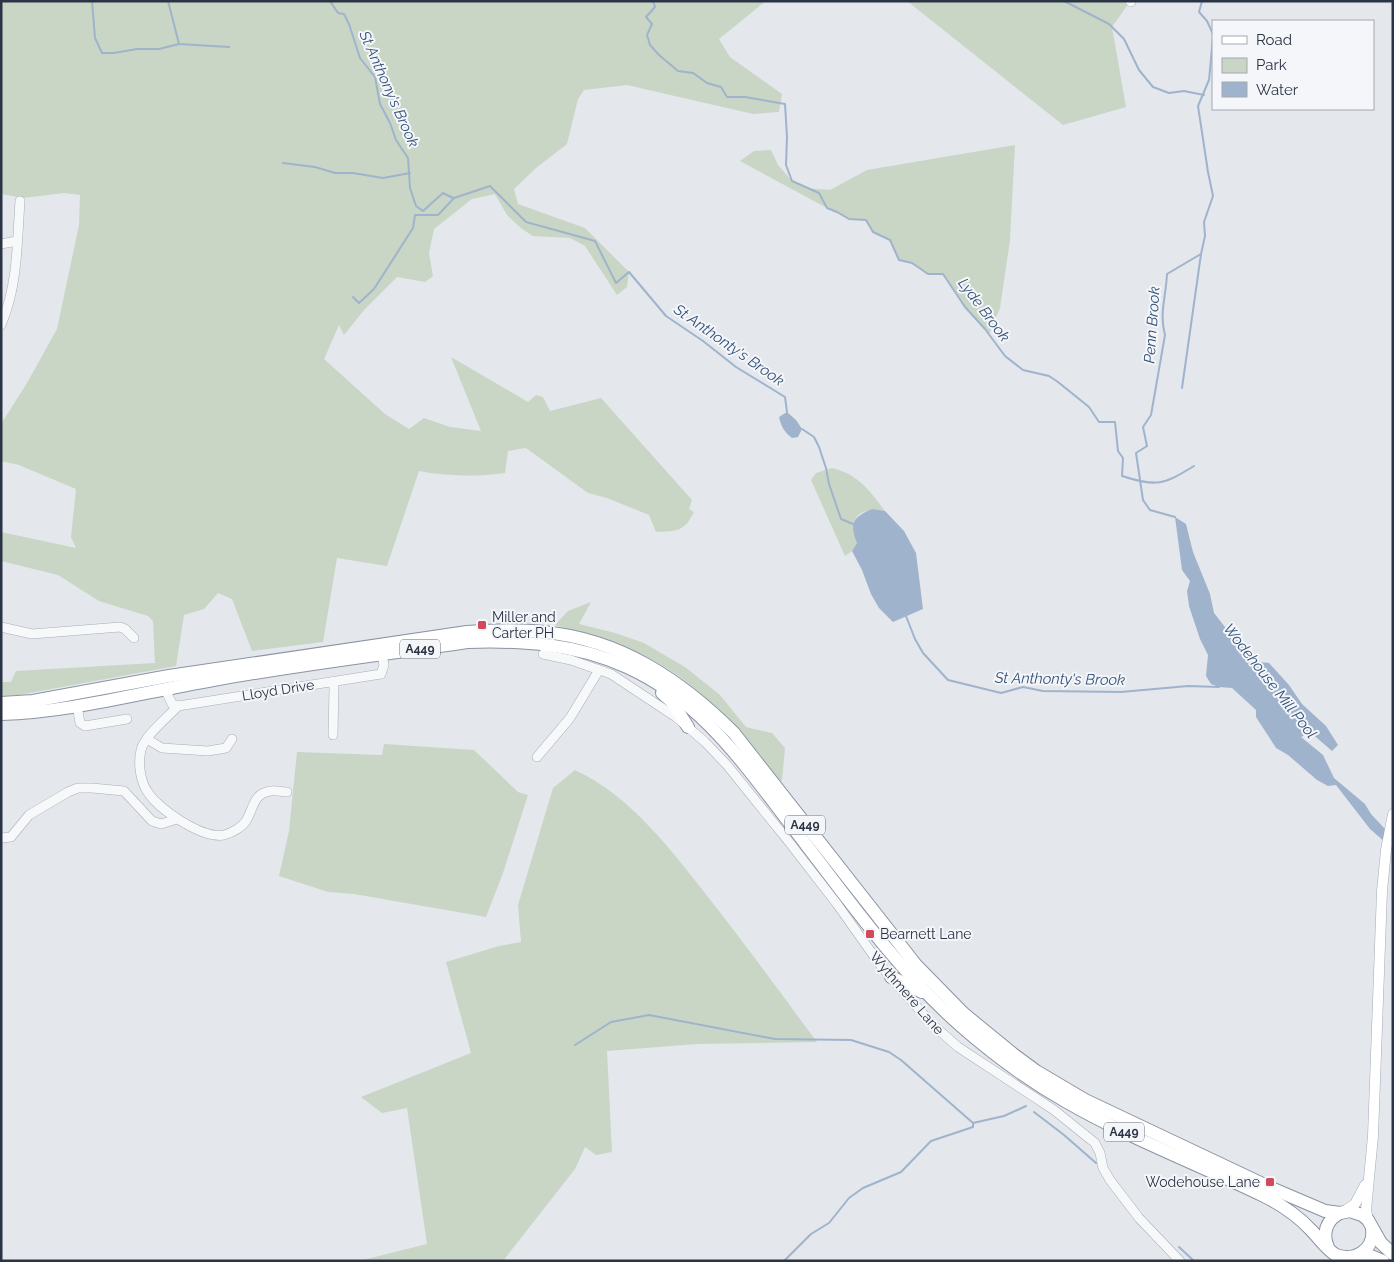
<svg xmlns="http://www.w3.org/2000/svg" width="1394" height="1262" viewBox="0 0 1394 1262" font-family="Raleway,sans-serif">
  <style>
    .green { fill: #c9d6c5 }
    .water { fill: #9fb4cc }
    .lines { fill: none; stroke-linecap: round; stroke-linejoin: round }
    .stream { stroke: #9fb4cc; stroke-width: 2 }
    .minor-casing { stroke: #a9aeb7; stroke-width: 10 }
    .major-casing { stroke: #a3abb8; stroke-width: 11 }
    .highway-casing { stroke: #8b94a3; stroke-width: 14 }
    .minor { stroke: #f7f8fa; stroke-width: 9 }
    .major { stroke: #fff; stroke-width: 10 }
    .highway { stroke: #fff; stroke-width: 12 }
    .poi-dot { fill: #d1495b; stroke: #f4f6f9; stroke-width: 2 }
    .labels { text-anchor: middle; stroke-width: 4; stroke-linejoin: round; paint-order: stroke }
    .shield { fill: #f4f6f9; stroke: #676e7b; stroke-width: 1 }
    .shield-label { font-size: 12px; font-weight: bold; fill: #2b3445 }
    .poi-label { font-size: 14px; fill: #2b3445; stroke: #f4f6f9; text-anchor: start }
    .street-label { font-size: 14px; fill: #2b3445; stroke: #f4f6f9 }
    .water-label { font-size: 15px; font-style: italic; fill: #34527a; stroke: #f4f6f9 }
  </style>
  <rect width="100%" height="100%" fill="#e4e7ec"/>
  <g class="green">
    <path d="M 1,1 L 766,1 L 719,39 L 730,57 L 782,94 L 779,112 L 753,114 L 627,85 L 584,90 L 578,99 L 567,144 L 536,168 L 514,189 L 518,204 L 585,228 L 629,272 L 627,287 L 617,295 L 585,246 L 570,238 L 533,236 L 522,229 L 507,215 L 495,194 L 472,199 L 434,229 L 429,253 L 433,276 L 425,282 L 397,277 L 364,310 L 344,335 L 339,325 L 324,359 L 385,414 L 409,429 L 424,418 L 450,427 L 481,431 L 451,357 L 528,402 L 536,395 L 543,397 L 550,411 L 601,398 L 692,500 L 689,509 L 694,512 C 684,532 677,531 656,532 L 649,515 L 607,498 L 588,493 L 526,448 L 508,451 L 505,473 C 482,477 443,476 419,471 L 387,566 L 337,558 L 323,642 L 252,651 L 232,599 L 218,593 L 204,609 L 184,615 L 176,666 L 19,695 L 1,696 L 1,682 L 11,682 L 16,671 L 155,663 L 153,621 L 148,616 L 99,601 L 58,575 L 1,561 L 1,532 L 76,548 L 71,537 L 76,489 L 19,465 L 1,461 L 1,424 L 27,383 L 57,329 L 79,225 L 80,195 L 64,193 L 23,198 L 1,194 Z"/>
    <path d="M 907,1 L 1128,1 L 1129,3 L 1112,27 L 1126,107 L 1063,125 Z"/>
    <path d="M 1015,145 L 1010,240 L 1000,308 L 989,334 L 965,307 L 943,274 L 928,274 L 912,263 L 899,260 L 890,240 L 873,232 L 866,220 L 849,219 L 837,212 L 827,208 L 740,161 L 754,151 L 771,150 L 778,165 L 792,181 L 805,188 L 830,190 L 867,170 Z"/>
    <path d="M 832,468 C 858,474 870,491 885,511 C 859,507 847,517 857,543 L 852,551 L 845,556 L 811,480 L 816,473 Z"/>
    <path d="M 591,602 L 579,624 L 615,633 L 644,643 L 685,667 L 720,695 L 746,727 L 772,733 L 785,748 L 782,781 L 774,777 C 735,728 697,678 638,653 C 611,641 583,635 555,625 L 568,611 Z"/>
    <path d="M 384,744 L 474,750 L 518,792 L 528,795 L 503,873 L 486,917 L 354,894 L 328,892 L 279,876 L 289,831 L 297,752 L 382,755 Z"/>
    <path d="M 575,770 C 631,796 671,850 708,897 C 746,945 781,994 817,1042 L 697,1044 L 607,1051 L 612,1152 L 596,1155 L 585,1147 L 575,1169 L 503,1261 L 359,1261 L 427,1244 L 407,1108 L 382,1113 L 361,1097 L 471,1053 L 446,962 L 499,946 L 521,942 L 518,905 L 553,788 Z"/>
  </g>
  <g class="water">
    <path d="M 787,412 L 796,420 L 802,429 L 798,437 L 792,438 C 784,432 781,426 779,417 Z"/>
    <path d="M 872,509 L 885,511 L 904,531 L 916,553 L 923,609 L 893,622 L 879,608 L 871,594 L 862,570 L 852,551 L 857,543 C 849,523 853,517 872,509 Z"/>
    <path d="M 1175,517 L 1186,524 L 1193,552 L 1210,594 L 1214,613 L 1225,627 L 1260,662 L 1269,663 L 1289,685 L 1302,704 L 1326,726 L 1338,745 L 1332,751 L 1310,732 L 1301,737 L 1323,755 L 1334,778 L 1365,804 L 1371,814 L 1384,828 L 1393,833 L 1393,849 L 1370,829 L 1336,785 L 1328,786 L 1317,780 L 1288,755 L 1276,748 L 1256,717 L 1256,710 L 1232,688 L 1219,687 L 1211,684 L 1206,676 L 1208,655 L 1200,639 L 1189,606 L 1187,591 L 1190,581 L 1182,570 Z"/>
  </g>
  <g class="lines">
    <g class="stream">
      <path d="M 92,1 L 95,38 L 102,53 L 114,53 L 137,49 L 159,49 L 179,44"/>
      <path d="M 168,1 L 179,44 L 229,47"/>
      <path d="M 330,1 L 338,13 L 344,14 L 349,24 L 360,58 L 375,77 L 380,104 L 390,123 L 396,140 L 408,158 L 410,188 L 416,206 L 423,211 L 443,193 L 453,198"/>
      <path d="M 653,1 L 655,7 L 646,17 L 652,24 L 647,35 L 650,45 L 659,55 L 678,71 L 693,73 L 707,83 L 721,87 L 727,97 L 745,97 L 785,104 L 787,137 L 786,165 L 792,181 L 819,193 L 827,208 L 837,212 L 849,219 L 866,220 L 873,232 L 890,240 L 899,260 L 912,263 L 928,274 L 943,274 L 965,307 L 985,329 L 1005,356 L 1023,370 L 1049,376 L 1058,382 L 1089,407 L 1099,422 L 1115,422 L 1118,451 L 1123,458 L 1122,476 C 1157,487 1163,485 1194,466"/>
      <path d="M 1064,1 L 1109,24 L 1124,39 L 1139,70 L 1153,87 L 1169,93 L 1184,91 L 1204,95"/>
      <path d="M 1202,1 L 1199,12 L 1207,21 L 1213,34"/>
      <path d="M 283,163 L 315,167 L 335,173 L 353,173 L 383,178 L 410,173"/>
      <path d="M 353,297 L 359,303 L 374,289 L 413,228 L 415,215 L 438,215 L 454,198 L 490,186 L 526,222 L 595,241 L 616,283 L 629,272 L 666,316 L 703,341 L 736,367 L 785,397 L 787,412"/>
      <path d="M 1182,388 L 1201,254"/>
      <path d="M 802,429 L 814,437 L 819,447 L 826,468 L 829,484 L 841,519 L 853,524"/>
      <path d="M 1175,517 L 1150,510 L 1143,500 L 1136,453 L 1147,446 L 1143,427 L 1151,415 L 1165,335 C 1159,313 1166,297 1167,274 L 1201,254 L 1205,236 L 1204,222 L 1213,196 L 1208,172 L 1198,106 L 1209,80 L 1213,37"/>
      <path d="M 906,616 L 915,639 L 923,653 L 948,680 L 1001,693 L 1023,687 L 1043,691 L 1121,692 L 1188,686 L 1219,687"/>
      <path d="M 575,1045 L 611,1022 L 649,1015 L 775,1039 L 851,1040 L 889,1052 L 901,1060 L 973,1123 L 1004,1116 L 1026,1106"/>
      <path d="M 1034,1112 L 1064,1135 L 1096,1163"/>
      <path d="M 1179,1247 L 1194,1261"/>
      <path d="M 784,1261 L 811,1234 L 829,1223 L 849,1198 L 863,1188 L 901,1172 L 931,1141 L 973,1127 L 973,1124"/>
    </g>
    <defs>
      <g id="minor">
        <path d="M 1130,1 L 1131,2"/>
        <path d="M 1,244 L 17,241"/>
        <path d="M 1,325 C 18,285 17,243 20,201"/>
        <path d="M 1,627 L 32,634 L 120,627 L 125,629 L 134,638"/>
        <path d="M 543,654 L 571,660 L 611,674 L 676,717 L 705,742 L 727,765 L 789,842 L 837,904 L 881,966 L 908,997 L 933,1025 L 958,1047 L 1054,1110 L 1095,1143 L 1100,1153 L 1103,1168 L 1110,1180 L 1139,1218 L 1180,1261"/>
        <path d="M 332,682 L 334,687 L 333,735"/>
        <path d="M 165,689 L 172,704 L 178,706 L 381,674 L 384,665 L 382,655"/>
        <path d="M 77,705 L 80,723 L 85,726 L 127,719"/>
        <path d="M 178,706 C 167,718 145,735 141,750 C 138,763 140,780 147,791 C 158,809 202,839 224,835 C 232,833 242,827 246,821 C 254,808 253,793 271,791 C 276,790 282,792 287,792"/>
        <path d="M 147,739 L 162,748 L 208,751 L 226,748 L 232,739"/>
        <path d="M 537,757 L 570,718 L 599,670"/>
        <path d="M 1,838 L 11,837 L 29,815 L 68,792 L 78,788 L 92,788 L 124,791 L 152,821 L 161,824 L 177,819"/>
      </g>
      <g id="major">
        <path d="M 1343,1212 L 1355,1204 L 1365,1185"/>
        <path d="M 1368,1220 L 1366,1210 L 1373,1136 L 1382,891 L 1386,850 L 1393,814"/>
      </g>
      <g id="highway">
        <path d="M 662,693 L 672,702 L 688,727"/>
        <path d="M 1,703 L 33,701 L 169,676 L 467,632 C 493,630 518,629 543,632 C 620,639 681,680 734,733 L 916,965 L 963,1013 L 1013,1054 L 1036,1071 L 1085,1100 L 1271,1188 L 1325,1211 L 1340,1213 L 1350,1211 L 1362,1215 L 1368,1220 L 1381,1243 L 1393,1254"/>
        <path d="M 1,714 C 71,712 139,693 208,681 C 294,665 381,655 467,642 C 523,640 576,644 627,667 C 698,699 739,757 785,817 C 840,888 894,967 961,1026 C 993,1054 1028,1080 1065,1101 C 1129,1138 1198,1164 1264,1196 C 1282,1205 1298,1216 1311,1230 C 1319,1238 1326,1249 1336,1255 C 1355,1262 1375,1249 1372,1229"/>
        <path d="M 891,977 L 922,992"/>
        <path d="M 1328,1247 C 1322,1234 1326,1220 1340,1213"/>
        <path d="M 1361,1256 L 1371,1256 L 1383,1261"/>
      </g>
    </defs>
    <use href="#minor" class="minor-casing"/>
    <use href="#major" class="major-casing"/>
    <use href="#highway" class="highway-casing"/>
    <use href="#minor" class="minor"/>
    <use href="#major" class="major"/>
    <use href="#highway" class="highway"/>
  </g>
  <g class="poi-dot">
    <rect x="477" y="620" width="10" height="10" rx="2.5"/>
    <rect x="865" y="929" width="10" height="10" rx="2.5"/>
    <rect x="1265" y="1177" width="10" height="10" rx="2.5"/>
  </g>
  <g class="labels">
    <g class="shield">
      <rect x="400" y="639.5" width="40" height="19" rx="4"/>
      <rect x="785" y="815.5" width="40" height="19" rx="4"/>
      <rect x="1104" y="1122.5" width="40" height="19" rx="4"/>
    </g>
    <g class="shield-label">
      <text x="420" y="653">A449</text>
      <text x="805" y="829">A449</text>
      <text x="1124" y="1136">A449</text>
    </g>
    <g class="poi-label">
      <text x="492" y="622">Miller and<tspan x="492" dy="16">Carter PH</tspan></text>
      <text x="880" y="939">Bearnett Lane</text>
      <text x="1260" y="1187" text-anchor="end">Wodehouse Lane</text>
    </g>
    <g class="street-label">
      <text transform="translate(278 690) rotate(-9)" y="5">Lloyd Drive</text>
      <text transform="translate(907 993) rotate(49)" y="5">Wythmere Lane</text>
    </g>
    <g class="water-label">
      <text transform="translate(389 89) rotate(66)" y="5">St Anthony's Brook</text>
      <text transform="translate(984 310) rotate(53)" y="5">Lyde Brook</text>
      <text transform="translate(1152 325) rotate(-86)" y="5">Penn Brook</text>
      <text transform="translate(729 345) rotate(35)" y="5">St Anthonty's Brook</text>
      <text transform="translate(1060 679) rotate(1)" y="5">St Anthonty's Brook</text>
      <text transform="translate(1270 681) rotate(52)" y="5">Wodehouse Mill Pool</text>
    </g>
  </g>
  <rect width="1394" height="1262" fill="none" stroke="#2b3445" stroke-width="5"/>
  <rect x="1212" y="20" width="162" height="90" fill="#f4f6f9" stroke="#a4a8b1"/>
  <rect x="1222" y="36" width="25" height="8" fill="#ffffff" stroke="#a4a8b1"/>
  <text x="1256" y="45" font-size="15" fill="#2b3445">Road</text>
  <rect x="1222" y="58" width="25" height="15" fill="#c9d6c5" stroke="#a4a8b1"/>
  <text x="1256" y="70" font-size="15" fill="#2b3445">Park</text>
  <rect x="1222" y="82" width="25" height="15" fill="#9fb4cc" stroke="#a4a8b1"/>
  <text x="1256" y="95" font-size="15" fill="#2b3445">Water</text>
</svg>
